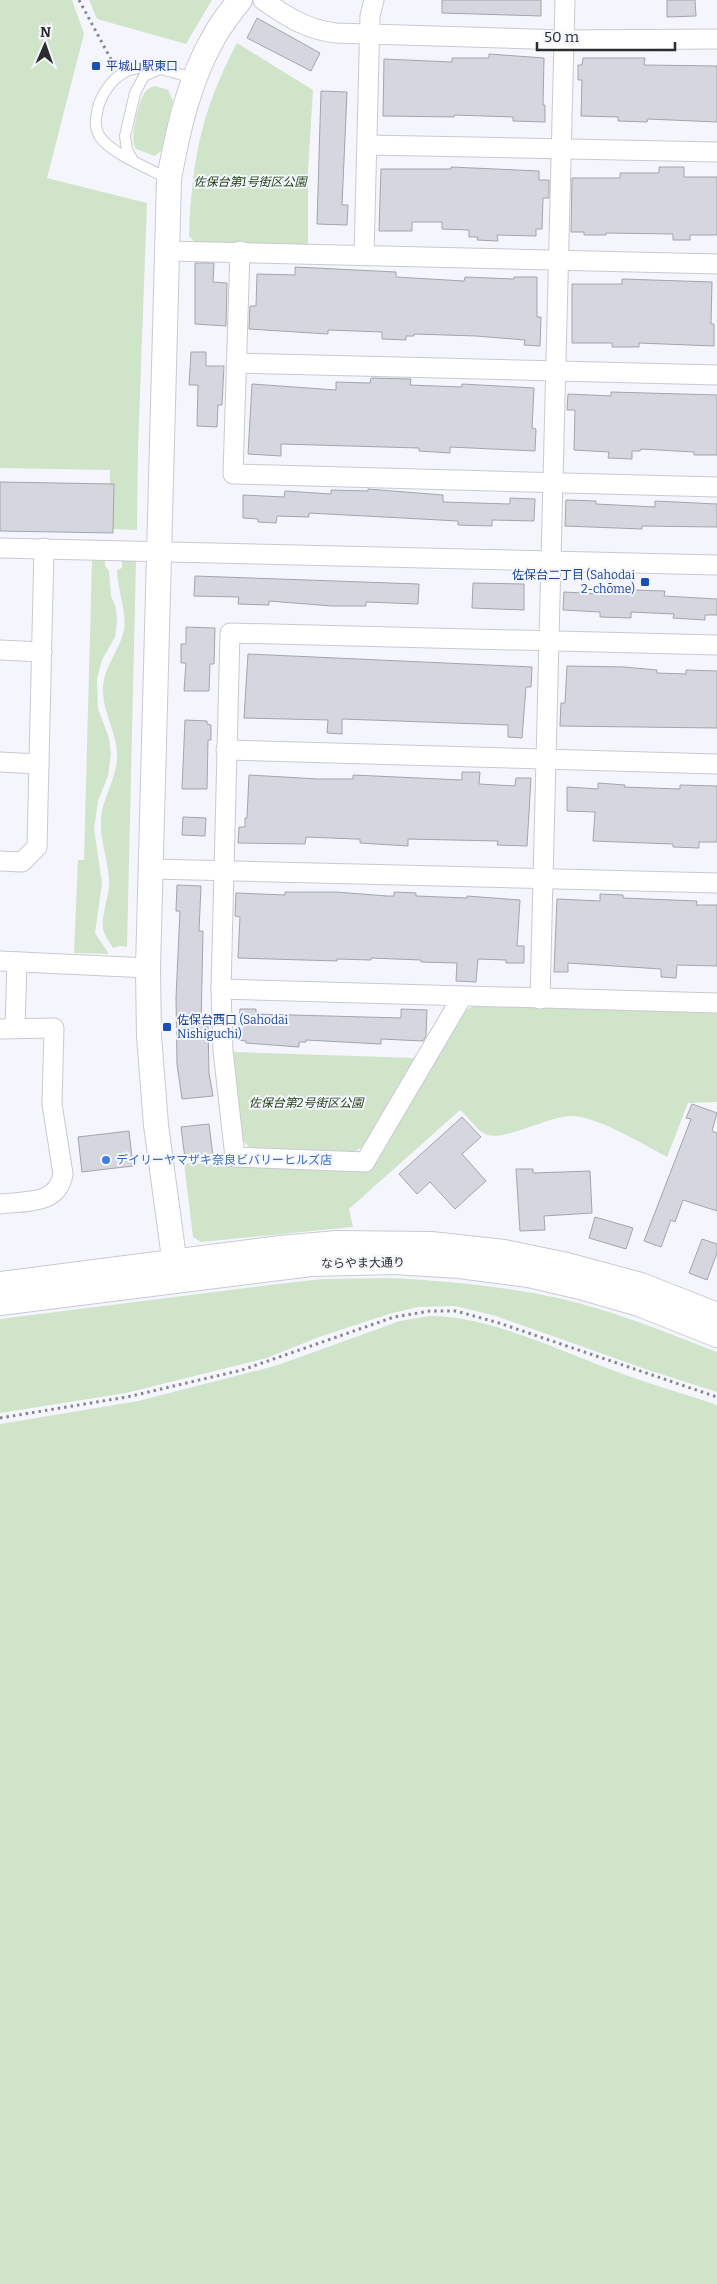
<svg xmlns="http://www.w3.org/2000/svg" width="717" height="2284" viewBox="0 0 717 2284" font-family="Bitter,'Noto Sans JP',serif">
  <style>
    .green { fill: #d0e4ca }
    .building { fill: #d6d7de; stroke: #a4a4ab }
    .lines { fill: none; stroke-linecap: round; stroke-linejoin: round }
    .service-casing { stroke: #c9cad1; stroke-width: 12 }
    .minor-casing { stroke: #c9cad1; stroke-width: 21 }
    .tertiary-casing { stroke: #c9cad1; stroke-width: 26 }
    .path { stroke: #87888c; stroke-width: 3; stroke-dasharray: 2.5 4; stroke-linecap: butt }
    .service { stroke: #fff; stroke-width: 10 }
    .minor { stroke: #fff; stroke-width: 19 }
    .tertiary { stroke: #fff; stroke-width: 24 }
    .transit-dot { fill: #1a4fb4; stroke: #f5f6fd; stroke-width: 2 }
    .shop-dot { fill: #3f7fe0; stroke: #f5f6fd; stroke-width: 2 }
    .labels { text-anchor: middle; stroke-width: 4; stroke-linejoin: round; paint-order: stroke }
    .transit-label { font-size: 12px; fill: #164399; stroke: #f5f6fd; text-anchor: start }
    .park-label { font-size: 12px; font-style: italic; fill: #1b3e0e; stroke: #f5f6fd }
    .shop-label { font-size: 12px; fill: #366cbe; stroke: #f5f6fd; text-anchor: start }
    .street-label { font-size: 12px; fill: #2b2c2e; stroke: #f5f6fd }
  </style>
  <rect width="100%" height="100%" fill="#f5f6fd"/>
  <g class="green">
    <path d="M 0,0 L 72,0 L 84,34 L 47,178 L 147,203 L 138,448 L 137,530 L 109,529 L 110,470 L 0,468 Z"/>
    <path d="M 89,0 L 212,0 L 186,44 L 97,19 Z"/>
    <path d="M 237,43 L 313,90 L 308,170 L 308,245 L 195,242 L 189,236 C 192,160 201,111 237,43 Z"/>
    <path d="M 155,86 L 168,90 L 173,101 L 161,151 L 155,156 L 136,149 C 129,140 138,102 145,92 C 147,89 151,87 155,86 Z"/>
    <path d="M 92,560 L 105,560 L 105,566 L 109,571 L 111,596 L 116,608 L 117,622 L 115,637 L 102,660 L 97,679 L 98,709 L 109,738 L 111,754 L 108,776 L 98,801 L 94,829 L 102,883 L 95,933 L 109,954 L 74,953 L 78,860 L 84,860 Z"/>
    <path d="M 122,561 L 136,561 L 127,947 L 120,946 L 113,948 C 109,941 104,936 103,928 C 101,914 109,898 109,883 C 109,859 97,836 102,811 C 106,794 115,778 117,760 C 119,735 103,715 103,690 C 103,667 119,652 124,630 C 127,611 117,589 117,570 L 122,568 Z"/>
    <path d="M 475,1005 L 717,1011 L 717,1102 L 688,1103 L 667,1157 C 644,1145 599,1117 573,1116 C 550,1115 502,1143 485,1134 C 476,1129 468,1117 460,1110 L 349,1209 L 353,1227 L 201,1242 L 193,1237 L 184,1163 L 369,1170 L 463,1012 Z"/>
    <path d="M 231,1052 L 416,1058 L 364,1146 L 352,1153 L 252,1150 L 242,1140 Z"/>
    <path d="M 390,1278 C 447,1281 502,1286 558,1298 C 612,1310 665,1332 717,1352 L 717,1392 L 651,1371 L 496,1316 L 455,1306 L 418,1307 L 389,1314 L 319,1337 L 267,1358 L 126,1393 L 0,1413 L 0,1319 L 278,1284 L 323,1279 Z"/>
    <path d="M 429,1316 C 487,1315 560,1351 615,1371 C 648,1384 683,1393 717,1405 L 717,2284 L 0,2284 L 0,1424 L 138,1401 L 275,1366 L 400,1321 Z"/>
  </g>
  <g class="building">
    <path d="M 442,0 L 541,0 L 541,16 L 442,13 Z"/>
    <path d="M 667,0 L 695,0 L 696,16 L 667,17 Z"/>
    <path d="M 257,18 L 320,53 L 311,71 L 247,38 Z"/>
    <path d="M 489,54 L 544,58 L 543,105 L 545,105 L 545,122 L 513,121 L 513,117 L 454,115 L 454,117 L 383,116 L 384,59 L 452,62 L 452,58 L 489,58 Z"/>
    <path d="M 583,58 L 645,58 L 644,65 L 717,66 L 717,122 L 648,119 L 647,122 L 618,121 L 618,117 L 581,116 L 582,80 L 578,80 L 578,65 L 582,65 Z"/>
    <path d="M 321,91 L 347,92 L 342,205 L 348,205 L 347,225 L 317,224 Z"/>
    <path d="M 451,167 L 539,171 L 539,180 L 549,180 L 549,198 L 543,198 L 542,229 L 536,229 L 536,236 L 497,235 L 498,241 L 477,240 L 478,237 L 469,237 L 469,230 L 442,229 L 442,222 L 412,222 L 412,231 L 379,231 L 381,169 L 451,169 Z"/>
    <path d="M 659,167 L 684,167 L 684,177 L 717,177 L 717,235 L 690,235 L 690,240 L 673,240 L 673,234 L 606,233 L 606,235 L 584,235 L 584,232 L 571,232 L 572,178 L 620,178 L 620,173 L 659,173 Z"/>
    <path d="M 195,263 L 214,263 L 213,282 L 227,283 L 226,326 L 195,324 Z"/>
    <path d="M 295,267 L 396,272 L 396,277 L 464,281 L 465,277 L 514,279 L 514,277 L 537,277 L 537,317 L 541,317 L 540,346 L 524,345 L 525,340 L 476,336 L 414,334 L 414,336 L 406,336 L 406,340 L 382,339 L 382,332 L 328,330 L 328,334 L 249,329 L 250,306 L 256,306 L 257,274 L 295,275 Z"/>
    <path d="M 622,279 L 712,282 L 711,324 L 714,324 L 714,346 L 639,343 L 639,347 L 612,347 L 612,343 L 572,343 L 572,284 L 622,284 Z"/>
    <path d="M 191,352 L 206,352 L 206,366 L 224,366 L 222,405 L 218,405 L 217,427 L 197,426 L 198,385 L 189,385 Z"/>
    <path d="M 371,378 L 411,379 L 410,385 L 462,387 L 462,384 L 534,388 L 532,428 L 536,429 L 535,451 L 450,447 L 450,453 L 419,451 L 419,448 L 281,444 L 281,456 L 248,454 L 252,384 L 336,390 L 336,382 L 370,383 Z"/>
    <path d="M 611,392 L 717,395 L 717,455 L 694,455 L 694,452 L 641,449 L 640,451 L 632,451 L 632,459 L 608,458 L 609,452 L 574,450 L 575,410 L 567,410 L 568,394 L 611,396 Z"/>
    <path d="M 0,482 L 114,484 L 113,533 L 0,531 Z"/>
    <path d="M 368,489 L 443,495 L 443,502 L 510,504 L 510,498 L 535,499 L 534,521 L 492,520 L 492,526 L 458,525 L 458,521 L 309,513 L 309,517 L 277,516 L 276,523 L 258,522 L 258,519 L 243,518 L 243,495 L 284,497 L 285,491 L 331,494 L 331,490 L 368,491 Z"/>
    <path d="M 566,500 L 596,501 L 596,504 L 655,507 L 655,501 L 717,504 L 717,527 L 642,526 L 642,529 L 565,526 Z"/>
    <path d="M 195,576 L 419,584 L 418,604 L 366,602 L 366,606 L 332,606 L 269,601 L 269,605 L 238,604 L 239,597 L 194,596 Z"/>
    <path d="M 473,583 L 524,584 L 524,610 L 472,608 Z"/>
    <path d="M 601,589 L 665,591 L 664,596 L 717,599 L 717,615 L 705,615 L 705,620 L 673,618 L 674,614 L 631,612 L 631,618 L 600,617 L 600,612 L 563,610 L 564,592 L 601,594 Z"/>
    <path d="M 186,627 L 215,628 L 214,664 L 210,664 L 209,691 L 184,691 L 186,663 L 181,663 L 181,644 L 186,644 Z"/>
    <path d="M 248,654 L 532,667 L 531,687 L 526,687 L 522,738 L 508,737 L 508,725 L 342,719 L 342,734 L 327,733 L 328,720 L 244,718 Z"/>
    <path d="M 567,666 L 624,667 L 657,670 L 657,673 L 686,674 L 686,670 L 717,671 L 717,728 L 560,726 L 561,703 L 565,703 Z"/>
    <path d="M 185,720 L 207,721 L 207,724 L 211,725 L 211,740 L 208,740 L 207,789 L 182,789 Z"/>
    <path d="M 462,772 L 480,772 L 479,784 L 515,786 L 516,778 L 531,778 L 527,846 L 497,845 L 498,841 L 408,839 L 408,846 L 360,843 L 360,839 L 355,839 L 306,837 L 305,844 L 238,843 L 239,827 L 245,827 L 245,818 L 247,818 L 249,775 L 318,779 L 353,779 L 353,775 L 462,780 Z"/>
    <path d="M 598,783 L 625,785 L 624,787 L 680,789 L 680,785 L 717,786 L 717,842 L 699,842 L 699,848 L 673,847 L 673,844 L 593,841 L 595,812 L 567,811 L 567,787 L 598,789 Z"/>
    <path d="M 183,817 L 206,818 L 205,836 L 182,835 Z"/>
    <path d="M 177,885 L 201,886 L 199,931 L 203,931 L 201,1026 L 208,1026 L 209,1073 L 213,1096 L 182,1099 L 177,1064 L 176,998 L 180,911 L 176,911 Z"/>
    <path d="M 285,892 L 336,892 L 387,896 L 394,896 L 394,892 L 416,893 L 416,896 L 467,898 L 467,896 L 520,900 L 517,946 L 524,946 L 524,963 L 506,963 L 506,960 L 478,959 L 476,982 L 456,981 L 457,963 L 421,962 L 421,960 L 371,958 L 371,960 L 337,959 L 337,961 L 238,958 L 240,917 L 235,916 L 236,893 L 285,895 Z"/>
    <path d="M 600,894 L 623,895 L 623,898 L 697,901 L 696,905 L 717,905 L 717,966 L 677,965 L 676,978 L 661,977 L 661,969 L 568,963 L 568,972 L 554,972 L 557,899 L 600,901 Z"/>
    <path d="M 240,1009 L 256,1009 L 256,1014 L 401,1018 L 401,1009 L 427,1010 L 426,1036 L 423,1041 L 381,1039 L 381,1044 L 306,1040 L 306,1042 L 299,1042 L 299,1047 L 246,1043 L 246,1041 L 238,1040 Z"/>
    <path d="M 692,1104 L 717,1113 L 712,1131 L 717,1133 L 717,1211 L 683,1200 L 675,1222 L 671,1220 L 661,1247 L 644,1241 L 691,1119 L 686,1118 Z"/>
    <path d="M 462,1117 L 481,1137 L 462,1154 L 486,1181 L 455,1209 L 430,1182 L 417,1194 L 399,1174 Z"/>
    <path d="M 209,1124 L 213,1156 L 185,1159 L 181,1127 Z"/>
    <path d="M 129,1131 L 133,1166 L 82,1172 L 78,1137 Z"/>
    <path d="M 516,1169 L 533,1169 L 533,1173 L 590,1171 L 592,1213 L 544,1216 L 545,1230 L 520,1231 Z"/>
    <path d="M 595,1217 L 633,1228 L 626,1249 L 589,1238 Z"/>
    <path d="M 702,1239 L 717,1244 L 717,1253 L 707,1280 L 689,1273 Z"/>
  </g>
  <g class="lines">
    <defs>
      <g id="service">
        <path d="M 132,159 L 127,150 L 125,136 L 135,93 L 144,76 L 160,69"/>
        <path d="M 169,179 C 150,169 112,154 100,137 C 93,126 96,116 99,104 C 103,93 107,87 115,79 C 139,57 168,71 195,79"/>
      </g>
      <g id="minor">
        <path d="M 263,0 C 287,17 306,29 335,33 L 564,40 L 717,39"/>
        <path d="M 367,145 L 717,152"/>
        <path d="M 168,251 L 717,264"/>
        <path d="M 240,251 L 233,474 L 717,487"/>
        <path d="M 364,255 L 370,16 L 374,0"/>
        <path d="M 236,363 L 717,375"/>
        <path d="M 0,548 L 717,565"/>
        <path d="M 0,650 L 42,652"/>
        <path d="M 226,750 L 717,764"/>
        <path d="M 0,762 L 39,764"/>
        <path d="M 0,861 L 22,862 L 37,847 L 44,548"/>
        <path d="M 152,869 L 717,883"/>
        <path d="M 0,961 L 148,968"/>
        <path d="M 221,989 L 717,1003"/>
        <path d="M 462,997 L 365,1162 L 235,1157 L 223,1051 L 221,989 L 230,633 L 717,645"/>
        <path d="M 540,999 L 565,0"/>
        <path d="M 15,1028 L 17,962"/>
        <path d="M 0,1029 L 54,1028 L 52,1104 L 63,1174 C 58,1205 26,1201 0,1204"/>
      </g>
      <g id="tertiary">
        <path d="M 177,1280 L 156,1125 L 149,1036 L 148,968 L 169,179 C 178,130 189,79 215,35 C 222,23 231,11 240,0"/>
        <path d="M 0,1284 L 280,1248 L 337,1243 L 431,1244 L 504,1252 L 567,1265 L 641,1285 L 717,1315"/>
        <path d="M 0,1303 L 311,1264 L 394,1262 L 459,1266 L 529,1275 L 580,1287 L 639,1304 L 717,1335"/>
      </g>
    </defs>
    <use href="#service" class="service-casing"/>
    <use href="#minor" class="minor-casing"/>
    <use href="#tertiary" class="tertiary-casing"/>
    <g class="path">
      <path d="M 79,0 L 113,63"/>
      <path d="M 0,1418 L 127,1397 L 242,1370 L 394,1317 L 430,1311 L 456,1311 L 499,1323 L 717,1397"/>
    </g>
    <use href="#service" class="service"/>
    <use href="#minor" class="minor"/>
    <use href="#tertiary" class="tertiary"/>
  </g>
  <g class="transit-dot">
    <rect x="91" y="61" width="10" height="10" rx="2.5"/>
    <rect x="640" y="577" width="10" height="10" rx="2.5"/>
    <rect x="162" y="1022" width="10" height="10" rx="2.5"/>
  </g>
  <circle class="shop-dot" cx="106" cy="1160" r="5"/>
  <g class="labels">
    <g class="transit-label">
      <text x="106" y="70">平城山駅東口</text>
      <text x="635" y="579" text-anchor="end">佐保台二丁目 (Sahodai<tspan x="635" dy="14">2-chōme)</tspan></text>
      <text x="177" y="1024">佐保台西口 (Sahodai<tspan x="177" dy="14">Nishiguchi)</tspan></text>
    </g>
    <g class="park-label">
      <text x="250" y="186">佐保台第1号街区公園</text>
      <text x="306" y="1107">佐保台第2号街区公園</text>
    </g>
    <g class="shop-label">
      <text x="116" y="1164">デイリーヤマザキ奈良ビバリーヒルズ店</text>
    </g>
    <g class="street-label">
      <text transform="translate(363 1263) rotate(-1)" y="4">ならやま大通り</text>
    </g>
  </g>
  <g transform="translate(45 45) rotate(2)" stroke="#f5f6fd" stroke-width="4" paint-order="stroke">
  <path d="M0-4L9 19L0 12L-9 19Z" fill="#2b2c2e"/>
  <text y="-8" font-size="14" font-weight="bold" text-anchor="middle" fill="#2b2c2e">N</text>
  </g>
  <path d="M537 42v8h138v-8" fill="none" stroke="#2b2c2e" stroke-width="2.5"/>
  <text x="544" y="42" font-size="15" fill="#2b2c2e" stroke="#f5f6fd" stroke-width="4" paint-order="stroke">50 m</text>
</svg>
